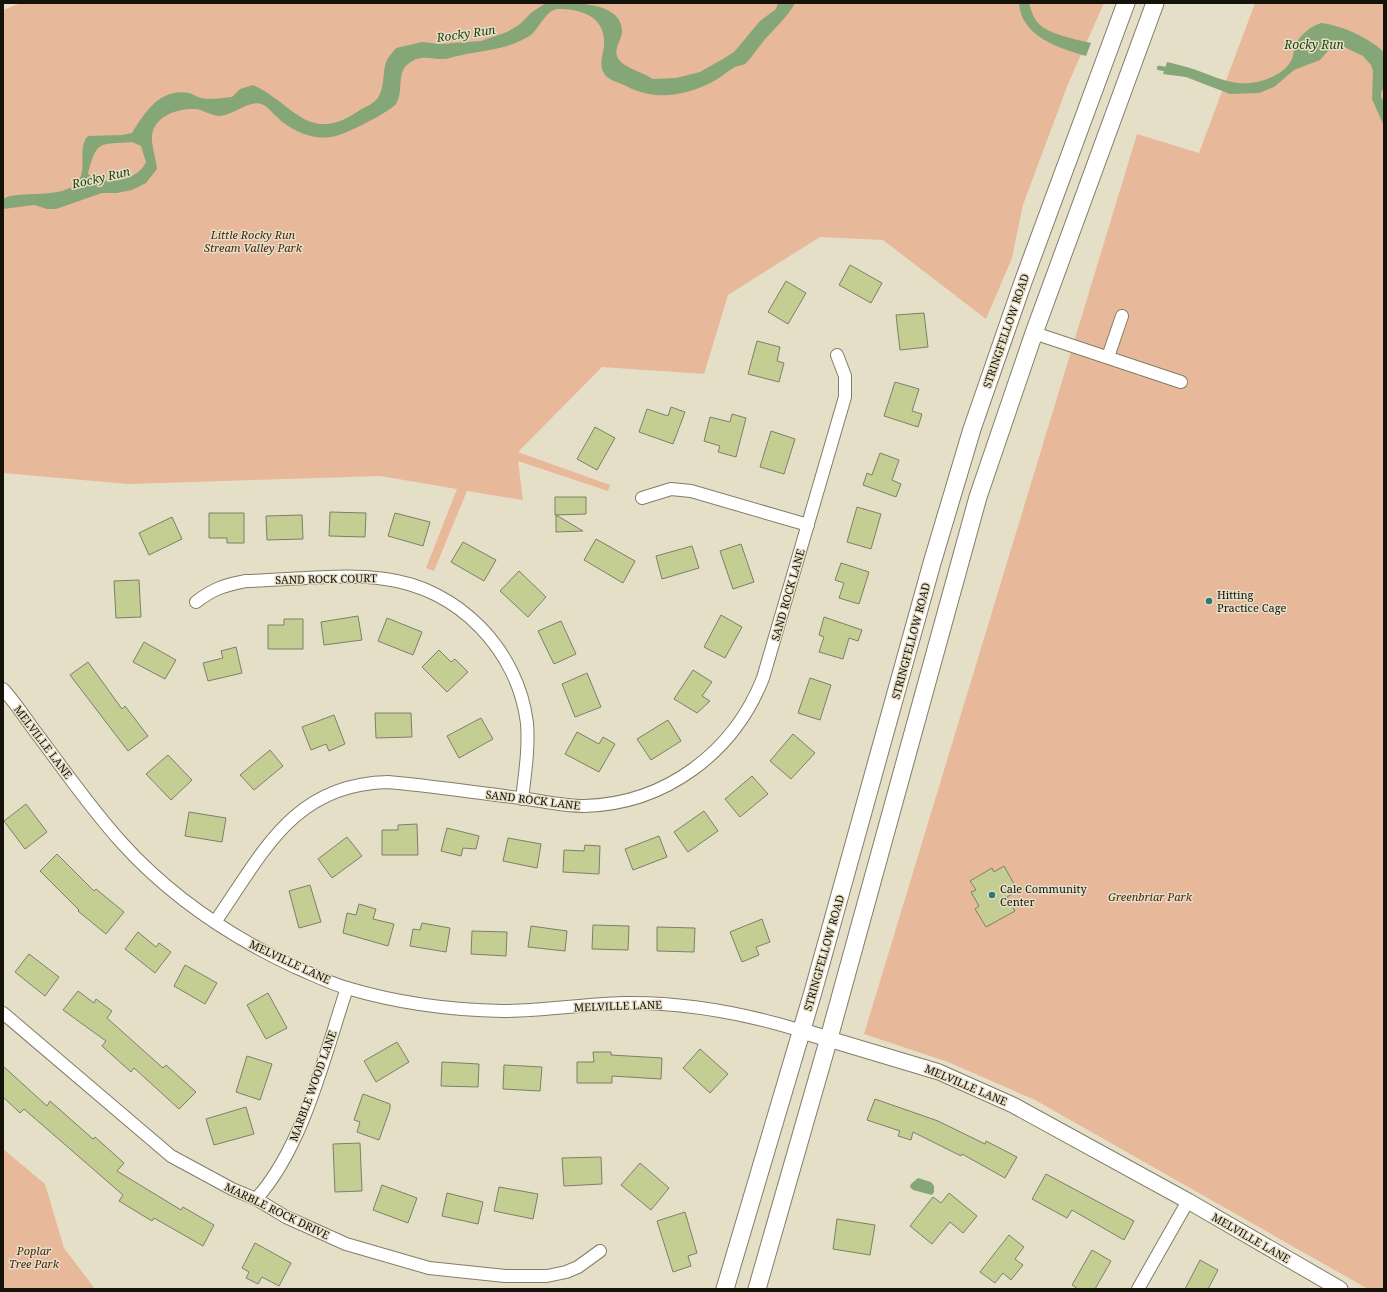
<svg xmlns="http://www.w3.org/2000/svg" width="1387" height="1292" viewBox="0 0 1387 1292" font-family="'Noto Serif',serif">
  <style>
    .green { fill: #e8b89b }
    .water { fill: #85a676; fill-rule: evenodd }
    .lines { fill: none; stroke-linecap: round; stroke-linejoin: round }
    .stream { stroke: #85a676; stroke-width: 4.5 }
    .building { fill: #c4ce93; stroke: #7c806a }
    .minor-casing { stroke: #837d67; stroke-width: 14 }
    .tertiary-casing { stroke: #837d67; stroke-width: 17 }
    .secondary-casing { stroke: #837d67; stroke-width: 19 }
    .minor { stroke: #fff; stroke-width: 12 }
    .tertiary { stroke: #fff; stroke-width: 15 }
    .secondary { stroke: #fff; stroke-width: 17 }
    .poi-dot { fill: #2e777b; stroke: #e6dfc7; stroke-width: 1.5 }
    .labels { text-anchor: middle; stroke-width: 3; stroke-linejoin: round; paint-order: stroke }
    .park-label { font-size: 11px; font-style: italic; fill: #48250c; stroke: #e6dfc7 }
    .street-label { font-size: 11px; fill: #15120a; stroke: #e6dfc7 }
    .poi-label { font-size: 11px; fill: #15120a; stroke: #e6dfc7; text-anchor: start }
    .water-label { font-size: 12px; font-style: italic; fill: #1d3d09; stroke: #e6dfc7 }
  </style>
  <rect width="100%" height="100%" fill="#e6dfc7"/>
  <g class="green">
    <path d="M 21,3 L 1104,3 L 1068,84 L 1023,205 L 1012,258 L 986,319 L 883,240 L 820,237 L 728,295 L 704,374 L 602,367 L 518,452 L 610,485 L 608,491 L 518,461 L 523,500 L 467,491 L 434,571 L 426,568 L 457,489 L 380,476 L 128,484 L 3,473 L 3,10 Z"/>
    <path d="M 1255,3 L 1384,3 L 1384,1289 L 1368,1289 L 1035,1100 L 948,1062 L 864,1034 L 1137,134 L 1199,153 Z"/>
    <path d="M 3,1149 L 45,1184 L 64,1248 L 95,1289 L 3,1289 Z"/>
  </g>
  <g class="water">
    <path d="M 546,3 C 570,3 619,0 622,29 C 623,39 614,47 617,56 C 620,67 643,72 653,79 L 676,78 L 700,72 L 723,59 L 734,52 L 760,21 L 776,9 L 778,3 L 795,3 C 788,16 778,25 768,36 C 760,44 754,55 746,63 C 743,66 739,65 735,67 C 728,71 721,77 714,81 C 686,96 656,101 628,87 C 621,83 610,81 605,75 C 598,65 603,56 604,46 C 606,17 583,9 558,9 C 546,10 540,27 531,35 C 528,37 524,39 520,41 C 501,50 478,51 458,56 C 454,56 449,59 445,59 C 431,60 422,53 408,64 C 396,73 404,92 396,104 C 388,113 343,136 331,137 C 312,140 291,131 277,117 C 272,113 268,106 261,104 C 250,100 233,115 220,116 C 211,116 204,110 196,109 C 179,108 155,115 152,135 C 151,145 156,158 157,169 L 146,183 L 132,190 L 117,193 L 102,193 L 56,209 L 47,209 L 34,205 L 3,209 L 3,199 L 7,197 C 26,191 68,199 79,180 C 87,167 77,148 88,136 L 122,135 L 132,133 C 145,112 160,88 189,93 C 193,94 197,97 201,98 C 210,100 222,98 232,97 L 240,89 L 253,85 C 292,102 308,145 357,112 C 365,106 374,105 379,96 C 385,85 382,71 387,60 C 389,56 393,52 396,48 L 422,42 L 441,44 L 481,41 L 507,32 L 520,24 L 532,12 ZM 132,142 L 141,146 L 146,162 C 138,181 104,187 88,174 C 97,139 99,145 132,142 Z"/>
    <path d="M 1019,3 L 1029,3 C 1031,10 1033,17 1038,23 C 1050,35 1075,39 1091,43 L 1086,56 C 1058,48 1021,36 1019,3 Z"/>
    <path d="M 1321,23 C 1341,25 1369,38 1384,52 L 1384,88 L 1381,92 L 1381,97 L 1384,102 L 1384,126 L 1372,99 L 1373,71 L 1371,65 L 1363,56 L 1340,45 L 1335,46 L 1327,52 L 1320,60 L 1294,70 L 1274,87 L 1259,93 L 1230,94 L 1186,77 L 1163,74 L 1167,62 C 1175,64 1185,66 1193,69 C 1222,79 1240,91 1272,77 C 1280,73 1288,68 1292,59 C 1294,55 1293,49 1296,44 C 1300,35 1311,26 1321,23 Z"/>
    <path d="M 918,1178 L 931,1182 L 934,1186 L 934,1192 L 932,1195 L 913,1190 L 910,1187 L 911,1184 Z"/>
  </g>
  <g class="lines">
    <path class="stream" d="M 1159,68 L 1171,70"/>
  </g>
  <g class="building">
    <path d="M 850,265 L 882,283 L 871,303 L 839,285 Z"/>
    <path d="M 786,281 L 806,293 L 788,324 L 768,312 Z"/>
    <path d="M 924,313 L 928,347 L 900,350 L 896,315 Z"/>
    <path d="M 757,341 L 780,347 L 777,361 L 784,363 L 779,382 L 748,374 Z"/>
    <path d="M 895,382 L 919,389 L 912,411 L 922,414 L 918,427 L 884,416 Z"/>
    <path d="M 671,407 L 685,412 L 673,444 L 639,432 L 647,409 L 668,416 Z"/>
    <path d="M 732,414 L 746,418 L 736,457 L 718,452 L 720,446 L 704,441 L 710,417 L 730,422 Z"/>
    <path d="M 595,427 L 615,438 L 597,470 L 577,459 Z"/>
    <path d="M 771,431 L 795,439 L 784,474 L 760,467 Z"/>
    <path d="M 880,453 L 899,460 L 892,480 L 901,484 L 896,497 L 863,485 L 867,473 L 872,475 Z"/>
    <path d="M 555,497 L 586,497 L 586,514 L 555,515 Z"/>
    <path d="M 857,507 L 881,514 L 871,549 L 847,542 Z"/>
    <path d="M 330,512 L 366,513 L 365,537 L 329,536 Z"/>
    <path d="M 209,513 L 244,513 L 244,543 L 227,543 L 227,538 L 209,538 Z"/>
    <path d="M 395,513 L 430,522 L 423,546 L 388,536 Z"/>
    <path d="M 302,515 L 303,539 L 267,540 L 266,516 Z"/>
    <path d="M 556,515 L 583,531 L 556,532 Z"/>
    <path d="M 172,517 L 182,539 L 149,555 L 139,533 Z"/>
    <path d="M 596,539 L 635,561 L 623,583 L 584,560 Z"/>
    <path d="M 463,542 L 496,560 L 484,581 L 451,562 Z"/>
    <path d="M 741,544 L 754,582 L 733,589 L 720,551 Z"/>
    <path d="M 692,546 L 699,568 L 662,579 L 656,556 Z"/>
    <path d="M 841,563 L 869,572 L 859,604 L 839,598 L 844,583 L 835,580 Z"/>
    <path d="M 519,571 L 546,597 L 528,617 L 500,591 Z"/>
    <path d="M 139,580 L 141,617 L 116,618 L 114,581 Z"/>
    <path d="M 721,615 L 742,627 L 725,658 L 704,647 Z"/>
    <path d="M 358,616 L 362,640 L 324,645 L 321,622 Z"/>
    <path d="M 824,617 L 862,630 L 858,641 L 849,638 L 843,659 L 819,652 L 824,637 L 819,635 Z"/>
    <path d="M 387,618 L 422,632 L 413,655 L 378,641 Z"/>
    <path d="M 284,619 L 303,619 L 303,649 L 268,649 L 268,625 L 284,625 Z"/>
    <path d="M 561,621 L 576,654 L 554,664 L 538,631 Z"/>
    <path d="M 144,642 L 176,660 L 165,679 L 133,662 Z"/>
    <path d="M 236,647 L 242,673 L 208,681 L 203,663 L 223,658 L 221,651 Z"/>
    <path d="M 439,650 L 451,662 L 455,659 L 468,672 L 447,692 L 422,667 Z"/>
    <path d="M 88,662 L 122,709 L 125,706 L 148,736 L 128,751 L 70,675 Z"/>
    <path d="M 693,670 L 712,682 L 702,696 L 710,701 L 697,713 L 674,699 Z"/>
    <path d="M 587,673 L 601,707 L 575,717 L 562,684 Z"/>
    <path d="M 810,678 L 831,685 L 820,720 L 798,713 Z"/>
    <path d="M 375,713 L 411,713 L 412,737 L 376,738 Z"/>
    <path d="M 334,715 L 345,744 L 329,751 L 326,744 L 311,750 L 302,727 Z"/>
    <path d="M 481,718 L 493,739 L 459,758 L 447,736 Z"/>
    <path d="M 668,720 L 681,741 L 651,760 L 637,739 Z"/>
    <path d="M 577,732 L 599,744 L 603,737 L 615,744 L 599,772 L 565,754 Z"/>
    <path d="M 793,734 L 815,753 L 791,779 L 770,761 Z"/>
    <path d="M 270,750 L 283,766 L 254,790 L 240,775 Z"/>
    <path d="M 168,755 L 192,780 L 171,800 L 146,774 Z"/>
    <path d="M 752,776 L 768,794 L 740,817 L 725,799 Z"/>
    <path d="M 26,804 L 47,832 L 25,849 L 4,821 Z"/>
    <path d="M 704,811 L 718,831 L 688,852 L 674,832 Z"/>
    <path d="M 189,812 L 226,818 L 222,842 L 185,836 Z"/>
    <path d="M 417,824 L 418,855 L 382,855 L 382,830 L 398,830 L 398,825 Z"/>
    <path d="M 447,828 L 479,836 L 476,849 L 463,848 L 461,856 L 441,851 Z"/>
    <path d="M 659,836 L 667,857 L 633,870 L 625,849 Z"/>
    <path d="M 347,837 L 362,856 L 332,878 L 318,859 Z"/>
    <path d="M 508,838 L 541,844 L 537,868 L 503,861 Z"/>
    <path d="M 585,845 L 600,846 L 599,874 L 563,872 L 564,850 L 584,851 Z"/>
    <path d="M 57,854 L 94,891 L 96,889 L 124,912 L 106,934 L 78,911 L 79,910 L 40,871 Z"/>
    <path d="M 1004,866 L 1018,891 L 1007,897 L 1015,911 L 986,927 L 975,909 L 979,906 L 971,892 L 976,890 L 970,881 L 992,868 L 994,872 Z"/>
    <path d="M 310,885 L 321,922 L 299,928 L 289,891 Z"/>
    <path d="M 359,904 L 376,909 L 373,919 L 394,924 L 388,946 L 343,933 L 347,913 L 356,915 Z"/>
    <path d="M 762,919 L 770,942 L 756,947 L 759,955 L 742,962 L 730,932 Z"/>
    <path d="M 422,923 L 450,928 L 446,952 L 410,946 L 413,929 L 420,930 Z"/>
    <path d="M 593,925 L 629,926 L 628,950 L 592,949 Z"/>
    <path d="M 531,926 L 567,931 L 565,951 L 528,947 Z"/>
    <path d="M 657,927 L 695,928 L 694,952 L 657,951 Z"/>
    <path d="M 472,931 L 507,932 L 506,956 L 471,954 Z"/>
    <path d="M 138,932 L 156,947 L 159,943 L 171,952 L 155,973 L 125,949 Z"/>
    <path d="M 29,954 L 59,977 L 45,996 L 15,972 Z"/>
    <path d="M 185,965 L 217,983 L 205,1004 L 174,986 Z"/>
    <path d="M 78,991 L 94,1003 L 96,999 L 112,1011 L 107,1018 L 163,1068 L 166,1065 L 196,1092 L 179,1109 L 134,1068 L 131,1072 L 102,1046 L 106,1041 L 63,1010 Z"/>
    <path d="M 268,993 L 287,1028 L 266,1039 L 247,1005 Z"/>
    <path d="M 397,1042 L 409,1062 L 376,1082 L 364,1061 Z"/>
    <path d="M 700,1049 L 728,1074 L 710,1093 L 683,1068 Z"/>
    <path d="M 593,1052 L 611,1052 L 611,1055 L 662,1058 L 661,1079 L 612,1076 L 612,1083 L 577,1083 L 577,1062 L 594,1062 Z"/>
    <path d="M 247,1056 L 272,1064 L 260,1100 L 236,1092 Z"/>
    <path d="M 442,1062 L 479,1064 L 478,1087 L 441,1086 Z"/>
    <path d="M 504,1065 L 542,1067 L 540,1091 L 503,1089 Z"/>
    <path d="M 3,1066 L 47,1106 L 50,1101 L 93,1139 L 95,1137 L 124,1163 L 117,1171 L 181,1210 L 183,1207 L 214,1225 L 203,1246 L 154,1218 L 152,1221 L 119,1201 L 123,1195 L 24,1109 L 20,1113 L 3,1097 Z"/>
    <path d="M 363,1094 L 390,1104 L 390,1109 L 379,1140 L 357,1132 L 360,1122 L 354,1120 Z"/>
    <path d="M 875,1099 L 938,1121 L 985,1144 L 986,1141 L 1017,1157 L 1005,1178 L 962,1154 L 961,1156 L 913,1132 L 911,1140 L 898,1136 L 900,1131 L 867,1120 Z"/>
    <path d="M 246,1107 L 254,1134 L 214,1145 L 206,1119 Z"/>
    <path d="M 360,1143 L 362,1191 L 335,1192 L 333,1144 Z"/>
    <path d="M 601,1157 L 602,1184 L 564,1186 L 562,1158 Z"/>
    <path d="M 640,1163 L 669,1188 L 651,1210 L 621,1185 Z"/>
    <path d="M 1046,1174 L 1134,1221 L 1124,1240 L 1072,1210 L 1067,1218 L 1032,1199 Z"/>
    <path d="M 382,1185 L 417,1198 L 408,1223 L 373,1210 Z"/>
    <path d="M 499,1187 L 538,1194 L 533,1219 L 494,1211 Z"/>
    <path d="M 447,1193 L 483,1202 L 478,1224 L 442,1216 Z"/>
    <path d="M 949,1193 L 977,1216 L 963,1233 L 950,1222 L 932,1244 L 910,1226 L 933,1197 L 941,1203 Z"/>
    <path d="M 685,1212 L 697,1253 L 688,1256 L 691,1266 L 673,1272 L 657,1221 Z"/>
    <path d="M 837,1219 L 875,1225 L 870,1255 L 833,1249 Z"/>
    <path d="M 1009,1235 L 1024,1247 L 1015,1259 L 1023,1265 L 1011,1280 L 1003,1273 L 995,1283 L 980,1272 Z"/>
    <path d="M 255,1243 L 291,1263 L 279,1286 L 262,1277 L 258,1284 L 246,1278 L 249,1272 L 242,1268 Z"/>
    <path d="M 1092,1250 L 1111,1261 L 1095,1289 L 1078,1289 L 1072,1285 Z"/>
    <path d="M 1200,1260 L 1218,1270 L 1208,1289 L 1185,1289 Z"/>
  </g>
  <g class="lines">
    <defs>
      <g id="minor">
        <path d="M 1034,333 L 1181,382"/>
        <path d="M 1108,357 L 1122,316"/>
        <path d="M 642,498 L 671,489 L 691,491 L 808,525"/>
        <path d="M 196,602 C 213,589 224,585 246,581 C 289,580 342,573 385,579 C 458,588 518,650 527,723 C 529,748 525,774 522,799"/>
        <path d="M 3,689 C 14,701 24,716 34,730 C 63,768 90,808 122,843 C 170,896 231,937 295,967 C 312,974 329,983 347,988 C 397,1003 450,1010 503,1011 C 543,1011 583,1004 624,1003 C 685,1002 744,1013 802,1031"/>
        <path d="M 215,922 C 263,853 293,784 388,782 C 433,786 477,793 521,798 C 542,801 563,806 584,806 C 666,804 734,752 763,678 L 845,397 L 845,376 L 837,355"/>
        <path d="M 3,1013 L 171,1156 L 232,1189 L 256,1199 L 286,1217 L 346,1244 L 429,1268 L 505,1276 L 547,1276 L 566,1272 L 578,1267 L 600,1251"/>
        <path d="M 256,1199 C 303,1148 325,1054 347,988"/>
        <path d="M 1138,1289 L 1188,1201"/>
      </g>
      <path id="tertiary" d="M 802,1031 L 939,1072 L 1013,1105 L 1188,1201 L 1340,1289"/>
      <g id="secondary">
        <path d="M 725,1289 L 813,992 L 932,563 L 972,429 L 1023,282 L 1126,3"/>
        <path d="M 757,1289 L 829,1038 L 978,497 L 1034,333 L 1155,3"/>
      </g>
    </defs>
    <use href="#minor" class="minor-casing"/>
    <use href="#tertiary" class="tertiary-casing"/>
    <use href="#secondary" class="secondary-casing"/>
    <use href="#minor" class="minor"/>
    <use href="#tertiary" class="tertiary"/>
    <use href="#secondary" class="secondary"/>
  </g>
  <g class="poi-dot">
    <circle cx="1209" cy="601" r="4"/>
    <circle cx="992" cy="895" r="4"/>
  </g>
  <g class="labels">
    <g class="park-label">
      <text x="253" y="239">Little Rocky Run<tspan x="253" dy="13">Stream Valley Park</tspan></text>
      <text x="1150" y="901">Greenbriar Park</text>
      <text x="34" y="1255">Poplar<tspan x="34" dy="13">Tree Park</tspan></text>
    </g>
    <g class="street-label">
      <text transform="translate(1006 331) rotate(-71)" y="4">STRINGFELLOW ROAD</text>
      <text transform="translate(326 579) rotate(-1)" y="4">SAND ROCK COURT</text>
      <text transform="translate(788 595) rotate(-74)" y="4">SAND ROCK LANE</text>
      <text transform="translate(911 641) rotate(-75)" y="4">STRINGFELLOW ROAD</text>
      <text transform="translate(43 742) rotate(53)" y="4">MELVILLE LANE</text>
      <text transform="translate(533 800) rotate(7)" y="4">SAND ROCK LANE</text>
      <text transform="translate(824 953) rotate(-74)" y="4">STRINGFELLOW ROAD</text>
      <text transform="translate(290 962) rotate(25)" y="4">MELVILLE LANE</text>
      <text transform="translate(618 1006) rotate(-2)" y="4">MELVILLE LANE</text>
      <text transform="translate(966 1085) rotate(23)" y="4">MELVILLE LANE</text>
      <text transform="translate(313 1086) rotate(-70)" y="4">MARBLE WOOD LANE</text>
      <text transform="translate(277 1211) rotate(26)" y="4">MARBLE ROCK DRIVE</text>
      <text transform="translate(1251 1238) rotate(30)" y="4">MELVILLE LANE</text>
    </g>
    <g class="poi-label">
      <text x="1217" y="599">Hitting<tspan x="1217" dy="13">Practice Cage</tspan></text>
      <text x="1000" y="893">Cale Community<tspan x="1000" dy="13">Center</tspan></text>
    </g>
    <g class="water-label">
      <text transform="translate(466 34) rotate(-8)" y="4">Rocky Run</text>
      <text x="1314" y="49">Rocky Run</text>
      <text transform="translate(101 178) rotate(-13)" y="4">Rocky Run</text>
    </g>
  </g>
  <rect width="1387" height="1292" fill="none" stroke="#15120a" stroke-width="8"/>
</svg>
